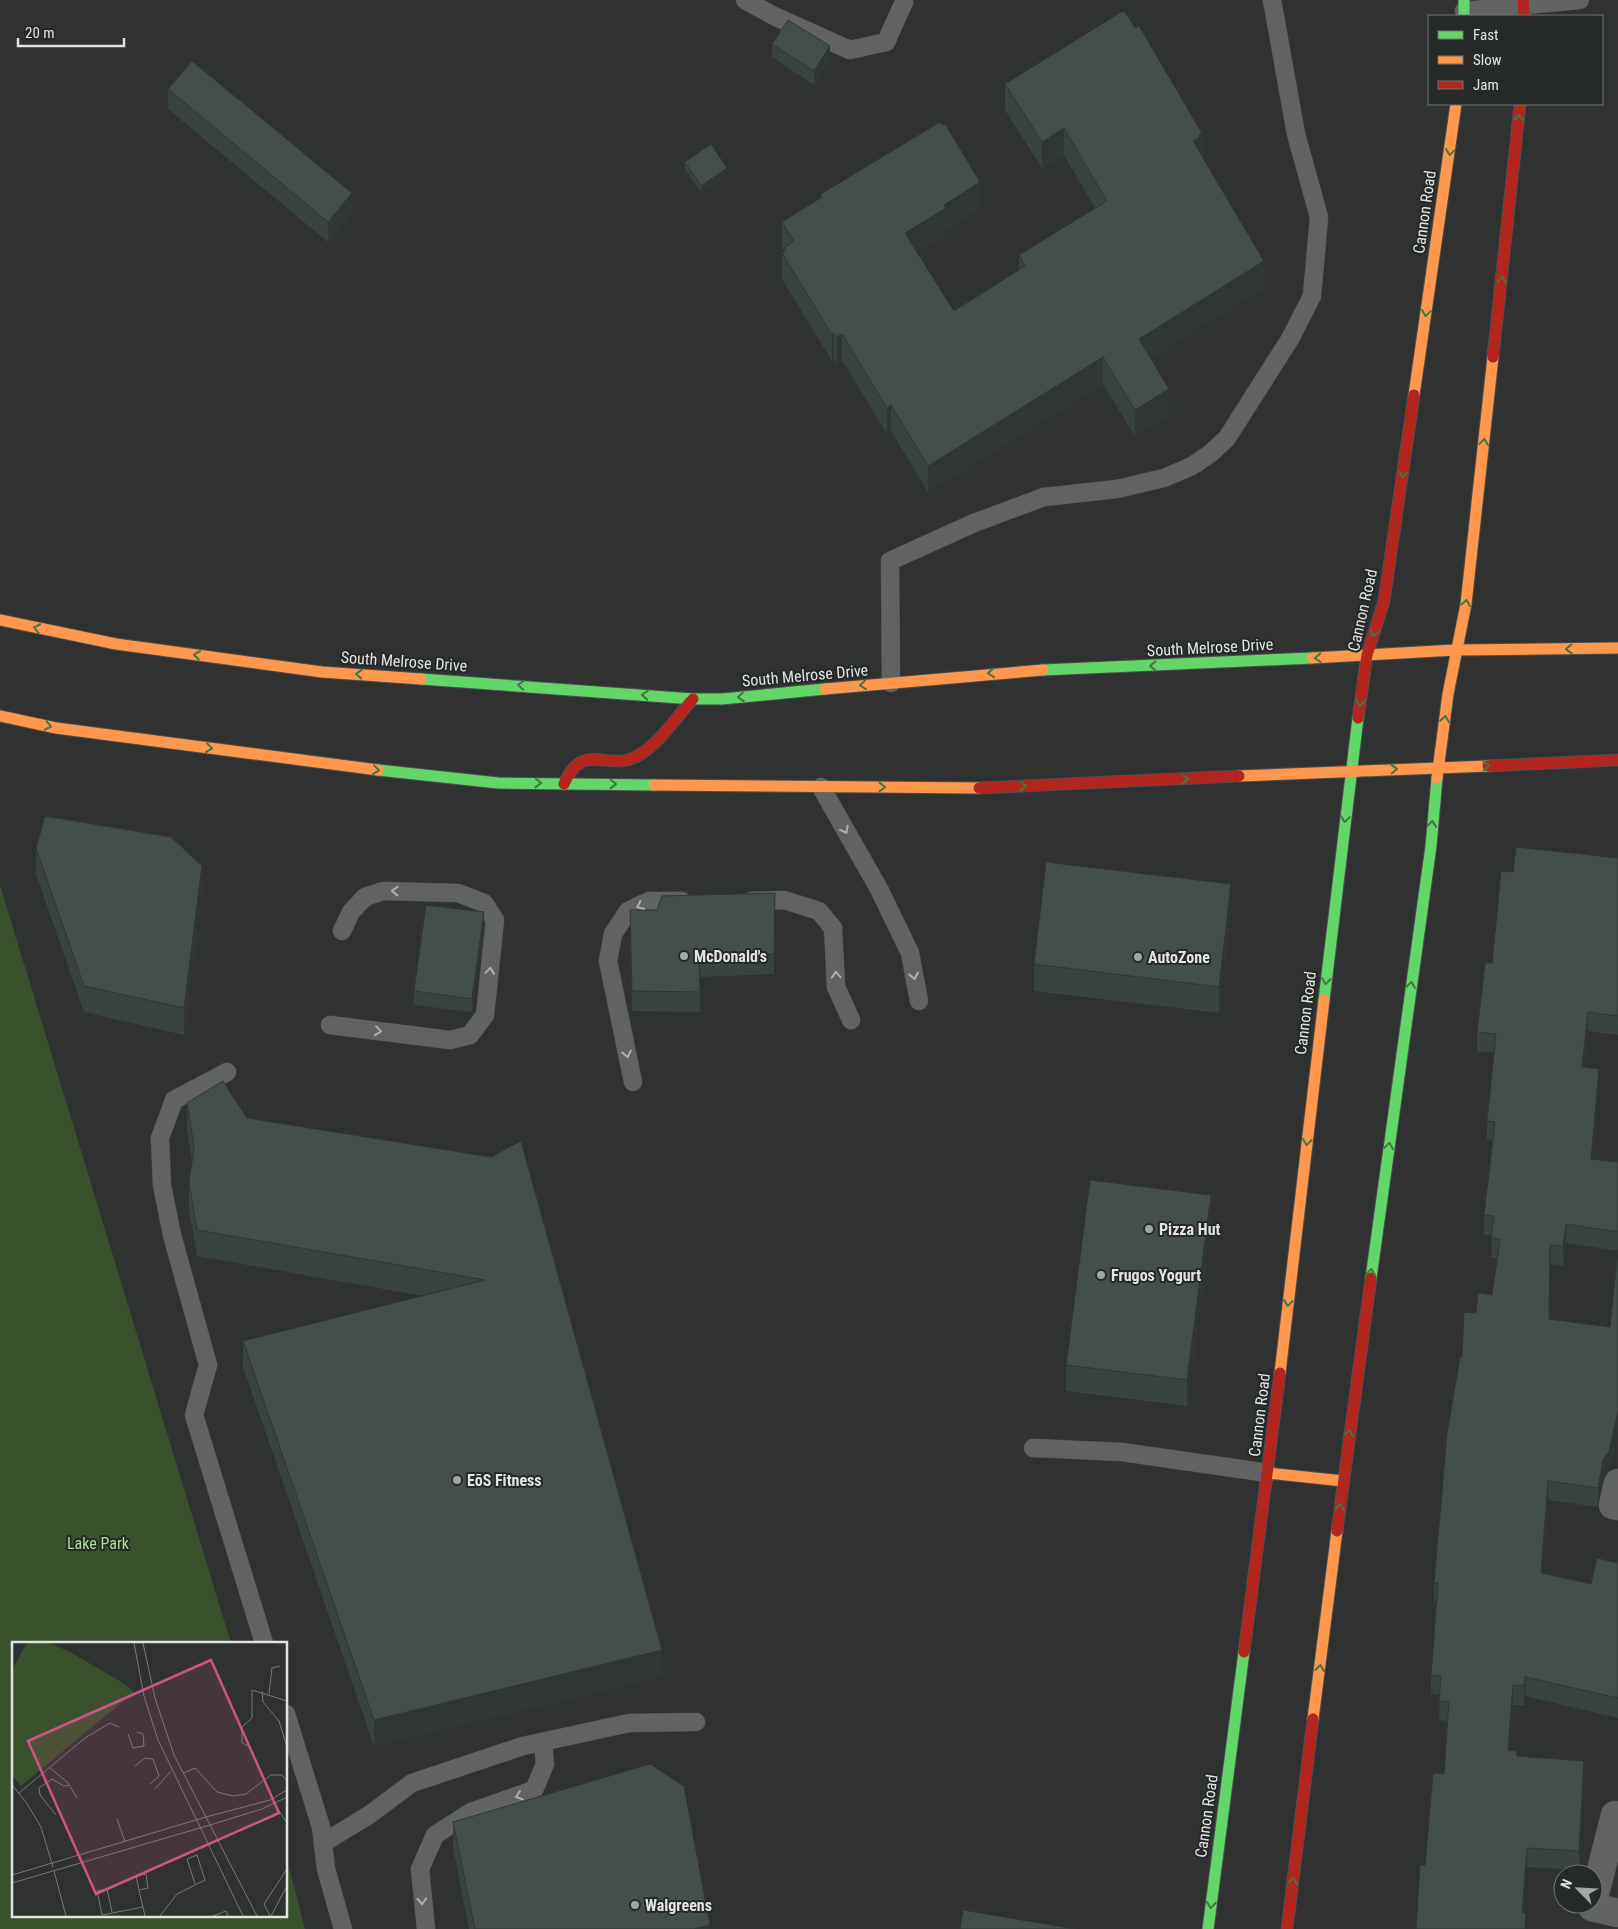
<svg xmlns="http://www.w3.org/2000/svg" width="1618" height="1929" viewBox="0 0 1618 1929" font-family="'Roboto Condensed',sans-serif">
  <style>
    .green { fill: #39512d }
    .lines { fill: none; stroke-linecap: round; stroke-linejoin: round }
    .lane-casing { stroke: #4d4e4e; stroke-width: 19 }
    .street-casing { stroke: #4d4e4e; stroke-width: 29 }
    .fast-casing { stroke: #4d4e4e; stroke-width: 13 }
    .slow-casing { stroke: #4d4e4e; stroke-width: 13 }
    .jam-casing { stroke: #4d4e4e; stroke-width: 13 }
    .lane { stroke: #616362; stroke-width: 18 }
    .street { stroke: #616362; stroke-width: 28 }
    .fast { stroke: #63d668; stroke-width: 11 }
    .slow { stroke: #ff974d; stroke-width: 11 }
    .jam { stroke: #b3261e; stroke-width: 11 }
    .wall { fill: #3a443f; fill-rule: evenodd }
    .shaded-wall { fill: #303733 }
    .building { fill: #444f49; stroke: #303733 }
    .oneway { stroke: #417744 }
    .oneway2 { stroke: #aeb0af }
    .poi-dot { fill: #a4a5a5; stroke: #252927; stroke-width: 2 }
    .labels { text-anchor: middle; stroke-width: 4; stroke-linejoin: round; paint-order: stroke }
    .street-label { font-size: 16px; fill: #e2e4e3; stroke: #252927 }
    .poi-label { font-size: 16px; font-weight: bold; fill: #e2e4e3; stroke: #252927; text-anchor: start }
    .park-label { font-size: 16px; fill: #afdf98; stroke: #252927 }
    .inset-road { fill: none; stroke: #777978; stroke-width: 1 }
    .view { fill: #cc5584; fill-opacity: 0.15; stroke: #cc5584; stroke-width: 2.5 }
    .inset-edge { fill: none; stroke: #e2e4e3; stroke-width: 2.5 }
  </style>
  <rect width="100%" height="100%" fill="#303131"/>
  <path class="green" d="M 0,885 L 231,1643 L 14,1643 L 14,1915 L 286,1915 L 286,1855 L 305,1929 L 0,1929 Z"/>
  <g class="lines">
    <defs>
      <g id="lane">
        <path d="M 745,0 L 774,16 L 850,50 L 886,42 L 904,2"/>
        <path d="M 1464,11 L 1580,0"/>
        <path d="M 891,683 L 890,561 L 974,523 L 1044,497 L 1117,489 L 1164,478 L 1192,466 L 1211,453 L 1227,438 L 1290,339 L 1312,296 L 1319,217 L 1296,134 L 1272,0"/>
        <path d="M 821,787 L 879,889 L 910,953 L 919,1001"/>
        <path d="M 751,901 L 784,900 L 819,911 L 833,928 L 836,987 L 851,1020"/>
        <path d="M 330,1025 L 450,1040 L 470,1035 L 485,1015 L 495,920 L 484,903 L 458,893 L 383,891 L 365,897 L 351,912 L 342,931"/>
        <path d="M 227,1072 L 174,1100 L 160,1138 L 162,1185 L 172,1235 L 208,1365 L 194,1415 L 264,1643"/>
        <path d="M 633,1082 L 608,961 L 613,934 L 628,911 L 649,901 L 682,901"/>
        <path d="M 1033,1448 L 1122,1452 L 1268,1473"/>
        <path d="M 286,1714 L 321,1827 L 326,1869 L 343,1929"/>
        <path d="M 323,1843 L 369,1815 L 412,1783 L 523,1746 L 629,1723 L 696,1722"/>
        <path d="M 426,1929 L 420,1869 L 435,1835 L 471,1812 L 534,1790 L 545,1764 L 543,1742"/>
      </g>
      <g id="street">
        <path d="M 1618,1483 L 1613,1505 L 1618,1506"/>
        <path d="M 1593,1902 L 1615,1815 L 1618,1816"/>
        <path d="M 1593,1904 L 1592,1907 L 1618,1913"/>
      </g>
      <g id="fast">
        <path d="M 1464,0 L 1464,16"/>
        <path d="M 1043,670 L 1312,658"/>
        <path d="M 421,679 L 693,699 L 722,699 L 825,689"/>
        <path d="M 378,770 L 498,783 L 654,785"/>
        <path d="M 1324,1000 L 1358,718"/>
        <path d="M 1371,1278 L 1431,846 L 1437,778"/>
        <path d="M 1208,1929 L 1244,1652"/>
      </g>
      <g id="slow">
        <path d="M 1414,395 L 1456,104"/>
        <path d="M 0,620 L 116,644 L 322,672 L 421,679"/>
        <path d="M 1312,658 L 1455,650 L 1618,648"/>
        <path d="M 825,689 L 1043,670"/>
        <path d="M 0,716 L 56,728 L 378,770"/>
        <path d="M 1239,776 L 1488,766"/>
        <path d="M 1437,778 L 1448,694 L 1466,604 L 1493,357"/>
        <path d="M 654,785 L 979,788"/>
        <path d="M 1280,1373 L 1324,1000"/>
        <path d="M 1268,1473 L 1343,1481"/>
        <path d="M 1313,1719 L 1337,1531"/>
      </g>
      <g id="jam">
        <path d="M 1523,0 L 1524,16"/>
        <path d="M 1493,357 L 1520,104"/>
        <path d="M 1358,718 L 1367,655 L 1384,601 L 1414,395"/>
        <path d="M 1488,766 L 1618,760"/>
        <path d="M 564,784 C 584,738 608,774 639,755 C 661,742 676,717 693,699"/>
        <path d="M 979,788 L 1239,776"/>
        <path d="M 1337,1531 L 1371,1278"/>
        <path d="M 1244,1652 L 1280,1373"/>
        <path d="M 1287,1929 L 1313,1719"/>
      </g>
    </defs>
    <use href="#lane" class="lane-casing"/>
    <use href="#street" class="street-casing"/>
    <use href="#fast" class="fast-casing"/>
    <use href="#slow" class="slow-casing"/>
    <use href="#jam" class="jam-casing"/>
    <use href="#lane" class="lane"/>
    <use href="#street" class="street"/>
    <use href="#fast" class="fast"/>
    <use href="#slow" class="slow"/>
    <use href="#jam" class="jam"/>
  </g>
  <g class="wall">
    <path d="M 772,44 L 830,60 L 814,85 L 772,57 Z"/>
    <path d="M 1005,84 L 1202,155 L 1264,288 L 1150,358 L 1169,415 L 1135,436 L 1103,384 L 928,492 L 891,431 L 887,434 L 842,360 L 837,363 L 834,359 L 832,361 L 782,279 L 782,253 L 784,252 L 784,250 L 782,248 L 782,222 L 821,198 L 821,194 L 980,208 L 946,230 L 946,234 L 917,252 L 954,311 L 1019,270 L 1019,255 L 1095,208 L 1064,155 L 1042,168 L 1005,110 Z"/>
    <path d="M 168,89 L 352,213 L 328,242 L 168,109 Z"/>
    <path d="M 685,162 L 727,175 L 701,192 L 685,169 Z"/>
    <path d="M 36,848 L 202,892 L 184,1035 L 84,1012 L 36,874 Z"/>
    <path d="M 1618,858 L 1618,1035 L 1588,1031 L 1584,1068 L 1599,1089 L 1592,1159 L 1618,1162 L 1618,1430 L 1609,1471 L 1603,1480 L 1598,1507 L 1548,1500 L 1542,1573 L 1591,1584 L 1618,1563 L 1618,1718 L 1525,1696 L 1524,1705 L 1513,1705 L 1510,1750 L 1517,1756 L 1584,1780 L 1579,1870 L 1527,1867 L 1523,1913 L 1526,1929 L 1425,1865 L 1444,1774 L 1448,1721 L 1439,1720 L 1440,1695 L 1431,1694 L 1431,1675 L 1436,1602 L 1434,1602 L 1434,1583 L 1462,1357 L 1476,1313 L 1492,1295 L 1497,1258 L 1491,1258 L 1492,1235 L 1484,1235 L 1484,1215 L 1493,1141 L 1487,1140 L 1487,1121 L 1494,1053 L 1477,1051 L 1477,1032 L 1513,872 ZM 1566,1243 L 1618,1251 L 1610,1327 L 1550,1319 L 1550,1264 L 1563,1266 Z"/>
    <path d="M 630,910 L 775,913 L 774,974 L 700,977 L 700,1012 L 632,1011 Z"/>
    <path d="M 1231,910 L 1219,1013 L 1034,991 L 1034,964 Z"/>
    <path d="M 484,926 L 472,1012 L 414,1005 L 414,991 Z"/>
    <path d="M 187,1103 L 247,1118 L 491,1157 L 662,1676 L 374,1746 L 243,1367 L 243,1341 L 423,1296 L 197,1256 L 189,1209 L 189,1183 L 192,1161 L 187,1129 Z"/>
    <path d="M 1211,1221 L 1187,1406 L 1066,1391 L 1066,1365 Z"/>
    <path d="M 453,1822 L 710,1929 L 469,1929 L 453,1848 Z"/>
  </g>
  <g class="shaded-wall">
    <path d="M 830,46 L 830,60 L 814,85 L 814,71 Z"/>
    <path d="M 1064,128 L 1064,155 L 1042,168 L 1042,142 Z"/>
    <path d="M 1202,133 L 1202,159 L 1193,141 L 1199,134 Z"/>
    <path d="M 727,168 L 727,175 L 701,192 L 701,186 Z"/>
    <path d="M 980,182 L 980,208 L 946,230 L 946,234 L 905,259 L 905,233 L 944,205 Z"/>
    <path d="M 352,193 L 352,213 L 328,242 L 328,222 Z"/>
    <path d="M 1264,261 L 1264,288 L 1139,366 L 1139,339 Z"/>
    <path d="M 834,333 L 834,359 L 832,361 L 832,335 Z"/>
    <path d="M 842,334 L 842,360 L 837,363 L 837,337 Z"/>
    <path d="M 1103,357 L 1103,384 L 928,492 L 928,466 Z"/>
    <path d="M 1169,389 L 1169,415 L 1135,436 L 1135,410 Z"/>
    <path d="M 891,405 L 891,431 L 887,434 L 887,408 Z"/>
    <path d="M 202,866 L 202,892 L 184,1035 L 184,1008 Z"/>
    <path d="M 1231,884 L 1231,910 L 1219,1013 L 1219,987 Z"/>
    <path d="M 484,912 L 484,926 L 472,1012 L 472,999 Z"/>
    <path d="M 1588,1012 L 1588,1031 L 1582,1087 L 1582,1067 Z"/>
    <path d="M 1599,1069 L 1599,1089 L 1591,1178 L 1591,1159 Z"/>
    <path d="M 1211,1195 L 1211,1221 L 1187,1406 L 1187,1380 Z"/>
    <path d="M 1566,1224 L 1566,1243 L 1563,1266 L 1563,1246 Z"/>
    <path d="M 1618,1411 L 1618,1430 L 1609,1471 L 1603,1480 L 1598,1507 L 1598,1488 L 1603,1460 Z"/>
    <path d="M 1548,1481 L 1548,1500 L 1541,1592 L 1541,1573 Z"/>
    <path d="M 662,1650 L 662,1676 L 374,1746 L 374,1720 Z"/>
    <path d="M 1525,1677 L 1525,1696 L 1524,1705 L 1524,1686 Z"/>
    <path d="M 1513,1685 L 1513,1705 L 1508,1769 L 1508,1750 Z"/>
    <path d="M 1584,1761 L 1584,1780 L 1579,1870 L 1579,1851 Z"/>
    <path d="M 1527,1848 L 1527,1867 L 1522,1929 L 1522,1912 Z"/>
    <path d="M 710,1925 L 710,1929 L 694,1929 Z"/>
  </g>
  <g class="building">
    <path d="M 1121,12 L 1125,12 L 1135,28 L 1139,26 L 1202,133 L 1199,134 L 1200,137 L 1193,141 L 1264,261 L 1139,339 L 1169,389 L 1135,410 L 1103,357 L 928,466 L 891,405 L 887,408 L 842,334 L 837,337 L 834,333 L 832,335 L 782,253 L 786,251 L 784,248 L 794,241 L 782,222 L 822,197 L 821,194 L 940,122 L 942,125 L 945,124 L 980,182 L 944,205 L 946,208 L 905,233 L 954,311 L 1025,266 L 1019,255 L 1107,201 L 1064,128 L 1042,142 L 1005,84 Z"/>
    <path d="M 788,20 L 830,46 L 814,71 L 772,44 Z"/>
    <path d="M 192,61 L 352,193 L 328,222 L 168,89 Z"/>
    <path d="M 711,144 L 727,168 L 701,186 L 685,162 Z"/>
    <path d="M 45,816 L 171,837 L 202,866 L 184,1008 L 84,986 L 36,848 Z"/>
    <path d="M 1516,847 L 1618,858 L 1618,1016 L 1588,1012 L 1582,1067 L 1599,1069 L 1591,1159 L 1618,1162 L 1618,1232 L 1566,1224 L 1563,1246 L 1550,1245 L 1549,1319 L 1610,1327 L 1618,1250 L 1618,1411 L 1609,1451 L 1603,1460 L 1598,1488 L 1548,1481 L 1541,1573 L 1591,1584 L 1597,1558 L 1618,1563 L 1618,1698 L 1525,1677 L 1524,1686 L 1513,1685 L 1508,1750 L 1517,1751 L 1517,1756 L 1584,1761 L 1579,1851 L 1527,1848 L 1522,1912 L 1526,1913 L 1525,1929 L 1416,1929 L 1420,1865 L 1425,1865 L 1433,1773 L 1444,1774 L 1449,1702 L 1439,1701 L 1441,1676 L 1431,1675 L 1438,1583 L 1434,1583 L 1447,1434 L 1460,1357 L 1462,1357 L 1464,1312 L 1476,1313 L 1478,1293 L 1492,1295 L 1500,1239 L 1491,1238 L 1494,1216 L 1484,1215 L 1495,1122 L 1487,1121 L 1496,1034 L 1477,1032 L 1485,963 L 1492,963 L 1501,871 L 1513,872 Z"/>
    <path d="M 1046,862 L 1231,884 L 1219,987 L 1034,964 Z"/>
    <path d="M 775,893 L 774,954 L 699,957 L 700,992 L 632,991 L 630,910 L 657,910 L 662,896 Z"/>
    <path d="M 426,905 L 484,912 L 472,999 L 414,991 Z"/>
    <path d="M 223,1081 L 247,1118 L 491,1157 L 521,1141 L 662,1650 L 374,1720 L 243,1341 L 485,1280 L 197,1230 L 189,1183 L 194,1147 L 187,1103 Z"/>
    <path d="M 1090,1180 L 1211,1195 L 1187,1380 L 1066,1365 Z"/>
    <path d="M 650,1764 L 684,1786 L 710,1925 L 694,1929 L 475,1929 L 453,1822 Z"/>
    <path d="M 963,1910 L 1075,1929 L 960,1929 Z"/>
  </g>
  <defs><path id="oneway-chevron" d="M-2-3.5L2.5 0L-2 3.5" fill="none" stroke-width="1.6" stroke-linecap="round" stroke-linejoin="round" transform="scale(1.25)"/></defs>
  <g class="oneway">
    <use href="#oneway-chevron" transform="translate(1519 118) rotate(-86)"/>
    <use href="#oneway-chevron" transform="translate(1450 152) rotate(98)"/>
    <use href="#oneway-chevron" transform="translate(1502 280) rotate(-84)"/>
    <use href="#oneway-chevron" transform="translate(1426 313) rotate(98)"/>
    <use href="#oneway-chevron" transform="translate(1484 442) rotate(-84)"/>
    <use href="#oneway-chevron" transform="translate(1403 474) rotate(98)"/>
    <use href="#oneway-chevron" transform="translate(1466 603) rotate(-81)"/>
    <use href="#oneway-chevron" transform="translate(37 628) rotate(-168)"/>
    <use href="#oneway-chevron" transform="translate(1374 633) rotate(108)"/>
    <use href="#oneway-chevron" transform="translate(1569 649) rotate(179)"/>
    <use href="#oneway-chevron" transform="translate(197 655) rotate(-172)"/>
    <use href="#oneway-chevron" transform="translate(1318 658) rotate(177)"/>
    <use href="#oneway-chevron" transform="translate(1153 666) rotate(178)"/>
    <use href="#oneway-chevron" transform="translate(991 673) rotate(175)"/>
    <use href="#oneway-chevron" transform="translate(359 674) rotate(-176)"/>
    <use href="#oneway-chevron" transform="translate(521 685) rotate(-176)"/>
    <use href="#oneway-chevron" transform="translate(863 685) rotate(175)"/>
    <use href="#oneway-chevron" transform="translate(645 695) rotate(-175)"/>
    <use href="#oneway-chevron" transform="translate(741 697) rotate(174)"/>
    <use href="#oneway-chevron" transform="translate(1360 703) rotate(98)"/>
    <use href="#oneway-chevron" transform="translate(1445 719) rotate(-81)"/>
    <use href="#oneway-chevron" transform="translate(48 726) rotate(12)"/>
    <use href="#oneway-chevron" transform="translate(209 748) rotate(7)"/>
    <use href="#oneway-chevron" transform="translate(1486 766) rotate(-2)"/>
    <use href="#oneway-chevron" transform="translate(1394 769) rotate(-2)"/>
    <use href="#oneway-chevron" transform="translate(376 770) rotate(7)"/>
    <use href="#oneway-chevron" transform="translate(1185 779) rotate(-3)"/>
    <use href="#oneway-chevron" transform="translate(538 783) rotate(1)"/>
    <use href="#oneway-chevron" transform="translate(613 784) rotate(1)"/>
    <use href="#oneway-chevron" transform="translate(1023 786) rotate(-3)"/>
    <use href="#oneway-chevron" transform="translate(882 787)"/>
    <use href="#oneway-chevron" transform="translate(1345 819) rotate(97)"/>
    <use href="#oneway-chevron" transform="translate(1432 824) rotate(-85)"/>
    <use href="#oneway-chevron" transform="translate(1326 981) rotate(97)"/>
    <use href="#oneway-chevron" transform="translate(1411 985) rotate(-82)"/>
    <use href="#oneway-chevron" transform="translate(1307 1142) rotate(97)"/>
    <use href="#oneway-chevron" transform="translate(1389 1146) rotate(-82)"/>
    <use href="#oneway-chevron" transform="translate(1371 1272) rotate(-82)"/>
    <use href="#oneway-chevron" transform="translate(1288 1303) rotate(97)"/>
    <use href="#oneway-chevron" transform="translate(1349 1433) rotate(-82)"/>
    <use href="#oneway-chevron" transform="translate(1340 1507) rotate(-83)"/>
    <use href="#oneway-chevron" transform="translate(1320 1668) rotate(-83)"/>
    <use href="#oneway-chevron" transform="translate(1293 1881) rotate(-83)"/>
    <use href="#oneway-chevron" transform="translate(1211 1905) rotate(97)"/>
  </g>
  <g class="oneway2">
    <use href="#oneway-chevron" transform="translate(845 830) rotate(61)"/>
    <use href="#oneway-chevron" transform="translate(395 891) rotate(-178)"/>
    <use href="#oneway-chevron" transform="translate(640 906) rotate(154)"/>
    <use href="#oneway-chevron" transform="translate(490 971) rotate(-84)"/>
    <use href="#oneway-chevron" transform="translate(836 975) rotate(-94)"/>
    <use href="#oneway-chevron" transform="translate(914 976) rotate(79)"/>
    <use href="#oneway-chevron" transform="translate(378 1031) rotate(7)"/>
    <use href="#oneway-chevron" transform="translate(627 1054) rotate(78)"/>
    <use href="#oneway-chevron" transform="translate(519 1796) rotate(161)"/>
    <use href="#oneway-chevron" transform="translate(422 1901) rotate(87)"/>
  </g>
  <g class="poi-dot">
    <circle cx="684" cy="956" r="5"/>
    <circle cx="1138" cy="957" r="5"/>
    <circle cx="1149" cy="1229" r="5"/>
    <circle cx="1101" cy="1275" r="5"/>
    <circle cx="457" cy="1480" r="5"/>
    <circle cx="635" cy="1905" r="5"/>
  </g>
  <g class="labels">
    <g class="street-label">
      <text transform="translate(1424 212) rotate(-82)" y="6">Cannon Road</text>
      <text transform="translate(1362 610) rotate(-77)" y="6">Cannon Road</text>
      <text transform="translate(1210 647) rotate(-3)" y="6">South Melrose Drive</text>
      <text transform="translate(404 661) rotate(4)" y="6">South Melrose Drive</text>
      <text transform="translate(805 675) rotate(-5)" y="6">South Melrose Drive</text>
      <text transform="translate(1305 1013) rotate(-83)" y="6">Cannon Road</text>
      <text transform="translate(1259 1415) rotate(-83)" y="6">Cannon Road</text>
      <text transform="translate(1206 1816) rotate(-82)" y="6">Cannon Road</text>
    </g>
    <g class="poi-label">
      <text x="694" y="962">McDonald's</text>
      <text x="1148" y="963">AutoZone</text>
      <text x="1159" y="1235">Pizza Hut</text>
      <text x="1111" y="1281">Frugos Yogurt</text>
      <text x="467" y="1486">EōS Fitness</text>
      <text x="645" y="1911">Walgreens</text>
    </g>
    <g class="park-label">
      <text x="98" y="1549">Lake Park</text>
    </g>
  </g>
  <g transform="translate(12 1642)">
    <rect width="275" height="275" fill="#303131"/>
    <path d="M 15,1 L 37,1 L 56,9 L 113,42 L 122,50 L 9,144 L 0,133 L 0,28 Z" fill="#39512d"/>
    <path class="inset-road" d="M 122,1 L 132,54 L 146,98 L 231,274M 131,1 L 143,56 L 162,113 L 245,274M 250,49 L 251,60 L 267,79 L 275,105M 257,52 L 260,26 L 268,24M 116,92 L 121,106 L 132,104 L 131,92 L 125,90M 236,104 L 230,101 L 230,85 L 240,76 L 240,48 L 275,59M 123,124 L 133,116 L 141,117 L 147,134 L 138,142M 38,126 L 56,141 L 65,156M 172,131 L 183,126 L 205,150 L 221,154 L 234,152 L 259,133 L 270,133 L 275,139M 0,143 L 14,160 L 29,185 L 41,225M 143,147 L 159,129M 7,151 L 73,96 L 98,81 L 107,85M 261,160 L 275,181M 44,173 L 28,153 L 27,146 L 40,137 L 52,144 L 57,143M 194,175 L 258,158 L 275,148M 105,177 L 113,200M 198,183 L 250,167 L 275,155M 42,229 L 54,274M 0,233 L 194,175M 0,241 L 198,183M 127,248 L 136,246 L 134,232 L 124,234 L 127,248 L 133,274M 100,270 L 95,247 L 85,249 L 90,273 L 131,265M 148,274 L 165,252 L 193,238 L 185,213 L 175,217 L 183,242M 201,274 L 214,269 L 216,274M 258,274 L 252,262 L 275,227M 259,274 L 275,244"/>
    <path class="view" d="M 199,18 L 267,171 L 84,252 L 16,99 Z"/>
    <rect width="275" height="275" class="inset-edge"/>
  </g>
  <rect x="1428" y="15" width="175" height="90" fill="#252927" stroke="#717472"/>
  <rect x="1438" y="31" width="25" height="8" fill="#63d668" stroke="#717472"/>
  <text x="1473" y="40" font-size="15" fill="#e2e4e3">Fast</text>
  <rect x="1438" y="56" width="25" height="8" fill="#ff974d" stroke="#717472"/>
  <text x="1473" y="65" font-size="15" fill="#e2e4e3">Slow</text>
  <rect x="1438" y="81" width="25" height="8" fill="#b3261e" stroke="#717472"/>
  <text x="1473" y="90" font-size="15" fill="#e2e4e3">Jam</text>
  <g transform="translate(1578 1889) rotate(294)"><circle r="24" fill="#252927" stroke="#717472"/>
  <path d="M0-4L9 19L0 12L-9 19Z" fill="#a4a5a5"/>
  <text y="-8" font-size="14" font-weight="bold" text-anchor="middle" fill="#e2e4e3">N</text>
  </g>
  <path d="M18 38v8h106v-8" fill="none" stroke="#e2e4e3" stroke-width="2.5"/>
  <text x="25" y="38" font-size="15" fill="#e2e4e3" stroke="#252927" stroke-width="4" paint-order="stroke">20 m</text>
</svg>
